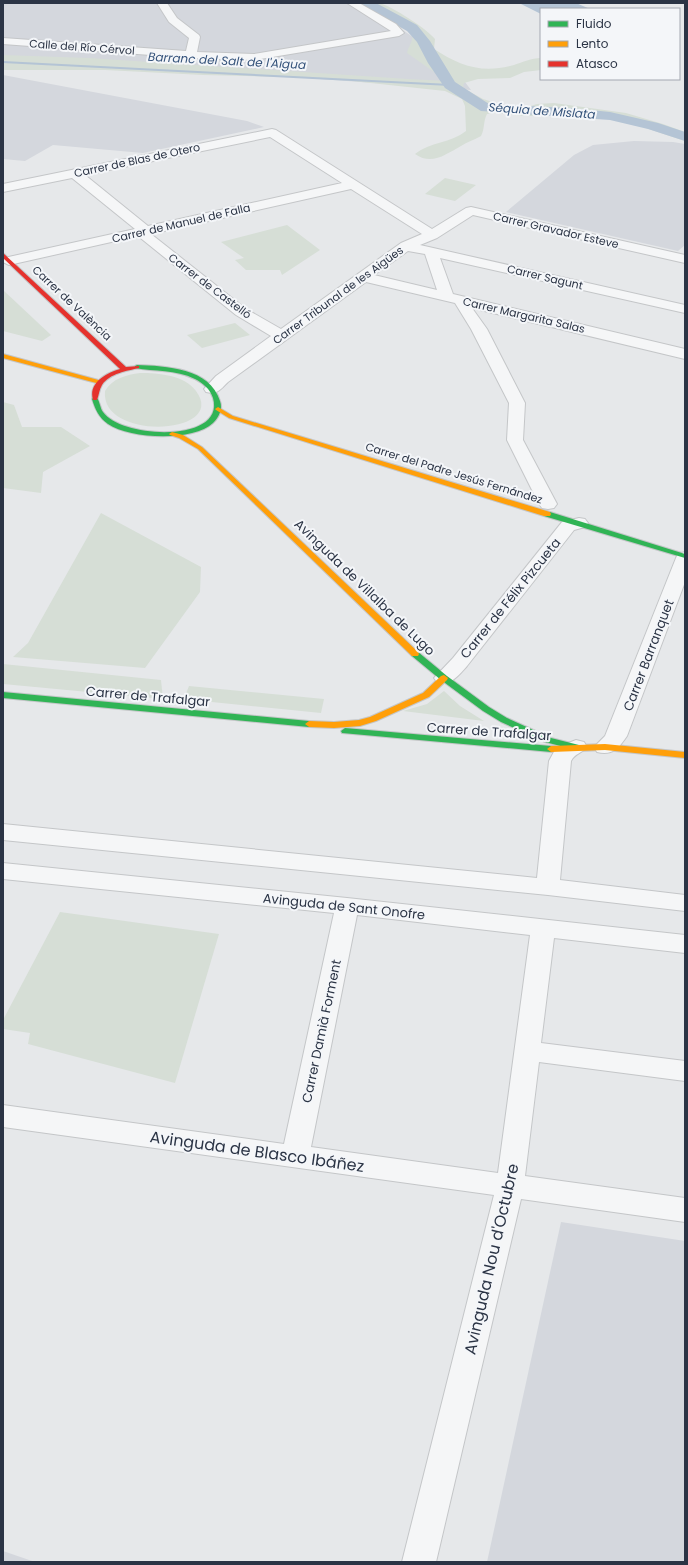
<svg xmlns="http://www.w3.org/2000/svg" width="688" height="1565" viewBox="0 0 688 1565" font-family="Poppins,sans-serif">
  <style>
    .built { fill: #d4d7dd }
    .green { fill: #d6ded6 }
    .water { fill: #b4c4d5 }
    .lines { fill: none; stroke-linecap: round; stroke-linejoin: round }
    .stream { fill: #b4c4d5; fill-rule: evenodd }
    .canal { fill: #b4c4d5; fill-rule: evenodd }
    .street-casing { stroke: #c4c6c8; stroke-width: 2 }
    .fast-casing { stroke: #c4c6c8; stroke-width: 2 }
    .slow-casing { stroke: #c4c6c8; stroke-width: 2 }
    .jam-casing { stroke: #c4c6c8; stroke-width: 2 }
    .street { fill: #f5f6f7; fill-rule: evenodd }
    .fast { fill: #30b455; fill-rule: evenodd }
    .slow { fill: #ff9f0a; fill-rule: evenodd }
    .jam { fill: #e5322d; fill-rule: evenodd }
    .labels { text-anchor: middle; stroke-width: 4; stroke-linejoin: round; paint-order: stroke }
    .far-street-label { font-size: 11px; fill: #2b3445; stroke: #f4f6f9 }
    .far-water-label { font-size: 12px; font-style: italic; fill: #34527a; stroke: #f4f6f9 }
    .street-label { font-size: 13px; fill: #2b3445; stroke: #f4f6f9 }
    .near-street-label { font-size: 16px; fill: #2b3445; stroke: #f4f6f9 }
  </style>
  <rect width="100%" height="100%" fill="#e6e8ea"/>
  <g class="built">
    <path d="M 3,3 L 362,3 L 413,37 L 462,78 L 471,90 L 3,56 Z"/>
    <path d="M 3,75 L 247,121 L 264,127 L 143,153 L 53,145 L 25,161 L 3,159 Z"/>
    <path d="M 634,141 L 673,142 L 685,144 L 685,245 L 678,251 L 506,212 L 574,155 L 593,145 Z"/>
    <path d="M 561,1222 L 685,1241 L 685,1562 L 487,1562 Z"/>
    <path d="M 3,1551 L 35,1562 L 3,1562 Z"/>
  </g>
  <g class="green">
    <path d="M 360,3 C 366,3 373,2 379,3 C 392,6 427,29 435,39 L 434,49 C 460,66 482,74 514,65 C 523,62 531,58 541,58 L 541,70 L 524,72 L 510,78 L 478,79 L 464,83 L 463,87 L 465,89 L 483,99 L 506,106 L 524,108 L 537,104 L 554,103 L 626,113 L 663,124 L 685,132 L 685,141 C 656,132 630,121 600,116 C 575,113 551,116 526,116 C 514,116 498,111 487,114 C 483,121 485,129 481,136 C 474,140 467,142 461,146 C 446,154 432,166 415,154 C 430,142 451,143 466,131 L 465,106 L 462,99 L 445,91 L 324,78 L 203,75 L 105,70 L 3,70 L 3,55 L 89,58 L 408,79 L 447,81 L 407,53 C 409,44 415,41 411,32 Z"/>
    <path d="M 445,178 L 476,185 L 455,201 L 425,194 Z"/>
    <path d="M 287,225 L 320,250 L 282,275 L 280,270 L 246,270 L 235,260 L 244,258 L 221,242 Z"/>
    <path d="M 3,290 L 51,335 L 42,341 L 3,331 Z"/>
    <path d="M 235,323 L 250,335 L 202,348 L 187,335 Z"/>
    <path d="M 140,373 C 158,373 185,375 196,391 C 229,435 100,442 105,391 C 113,378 126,375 140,373 Z"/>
    <path d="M 3,402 L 14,405 L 22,427 L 61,427 L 90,446 L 43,472 L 41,493 L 3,488 Z"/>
    <path d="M 101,513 L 201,567 L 200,592 L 145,668 L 13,657 L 28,643 Z"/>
    <path d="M 3,664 L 161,680 L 163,699 L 3,684 Z"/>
    <path d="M 189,686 L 324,699 L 321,713 L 192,700 L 185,696 Z"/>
    <path d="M 444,691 L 460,706 L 484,721 L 403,711 L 427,704 Z"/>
    <path d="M 60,912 L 219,934 L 175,1083 L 28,1044 L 30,1033 L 3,1029 L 3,1020 Z"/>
  </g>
  <path class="water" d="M 519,3 L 576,3 L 590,9 L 541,9 L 541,14 Z"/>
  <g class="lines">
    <path class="stream" d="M 3,61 L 450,84 L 452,85 L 450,86 L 3,63 Z"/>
    <path class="canal" d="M 361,3 L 376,3 L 417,25 L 430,41 L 455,82 L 489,104 L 570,108 L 610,112 L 658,123 L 685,132 L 685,141 L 648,129 L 610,120 L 481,111 L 445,88 L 428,63 L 417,42 L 407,31 L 363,6 Z"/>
    <defs>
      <g id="street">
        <path d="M 157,3 L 167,3 L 177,18 L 199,35 L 200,37 L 197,52 L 254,54 L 391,31 L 347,3 L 359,3 L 396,24 L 404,33 L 399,36 L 254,60 L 191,58 L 3,44 L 3,38 L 186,51 L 189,38 L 169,22 Z"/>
        <path d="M 272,129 L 276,130 L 432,229 L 466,208 L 471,207 L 685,255 L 685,263 L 473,215 L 437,238 L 420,245 L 685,305 L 685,313 L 440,258 L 453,294 L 685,349 L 685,359 L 472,308 L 487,329 L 525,403 L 523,440 L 557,504 L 554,508 L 548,509 L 542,508 L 539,504 L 507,440 L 509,403 L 471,329 L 455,303 L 366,282 L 228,382 C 221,389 217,395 206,392 L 204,389 L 216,376 L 271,336 L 236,315 L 138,236 L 9,265 L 3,262 L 4,258 L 135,229 L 72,178 L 3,192 L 3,184 ZM 270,137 L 342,183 L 148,226 L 85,175 ZM 351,189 L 422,234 L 401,243 L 281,329 L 246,309 L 151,234 ZM 408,251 L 425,254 L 437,290 L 374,275 Z"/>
        <path d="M 579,518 L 585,519 L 588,523 L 585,527 L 574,530 L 467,666 C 458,676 451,686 437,682 L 434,678 L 453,658 L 562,522 Z"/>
        <path d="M 685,552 L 685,582 L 627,736 C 619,748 612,756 597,752 L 594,747 L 605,736 L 676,558 L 678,554 Z"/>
        <path d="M 576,740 L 584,742 L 587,747 C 582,753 574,754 571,761 L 560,880 L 685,895 L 685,911 L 548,895 L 3,840 L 3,824 L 537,878 L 549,761 L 556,748 Z"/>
        <path d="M 3,863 L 347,898 L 685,935 L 685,953 L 554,938 L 541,1043 L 685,1061 L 685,1081 L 539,1062 L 525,1176 L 685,1198 L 685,1222 L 521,1199 L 436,1562 L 402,1562 L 494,1195 L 3,1127 L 3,1105 L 284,1144 L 334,913 L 3,879 ZM 357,915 L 530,935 L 498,1173 L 311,1147 Z"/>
      </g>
      <g id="fast">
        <path d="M 137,365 C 166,366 210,368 220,401 C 223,409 219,417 213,423 C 193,442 130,439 108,424 C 99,418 95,409 92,399 L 93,398 L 97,398 C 100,402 100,408 103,412 C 122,439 226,443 213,398 C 210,389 203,383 195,379 C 175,369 155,372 135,368 L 135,366 Z"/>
        <path d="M 544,512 L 550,512 L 685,554 L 685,558 L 544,516 Z"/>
        <path d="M 412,652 L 418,652 L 447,676 L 489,707 L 507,718 L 551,738 L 579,745 L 580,747 L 576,750 L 545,742 L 501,722 L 483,711 L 441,680 L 412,656 L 411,654 Z"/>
        <path d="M 3,692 L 309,721 L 313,724 L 309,727 L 3,698 Z"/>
        <path d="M 345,728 L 551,746 L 555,749 L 551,752 L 342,733 L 341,731 Z"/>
      </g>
      <g id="slow">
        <path d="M 3,354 L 102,381 L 103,382 L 100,384 L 3,358 Z"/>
        <path d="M 218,407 L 233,416 L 550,512 L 551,514 L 550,516 L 544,516 L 229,418 L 216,410 L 215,409 Z"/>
        <path d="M 172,432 L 183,435 L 202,447 L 418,652 L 419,654 L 418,656 L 412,656 L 198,449 L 179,438 L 170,435 L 169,434 Z"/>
        <path d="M 444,675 L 448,678 L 447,680 L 429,697 L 376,721 L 360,726 L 334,728 L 309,727 L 305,724 L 309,721 L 334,722 L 359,720 L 370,717 L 423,693 L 441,676 Z"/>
        <path d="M 605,744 L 685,752 L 685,758 L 605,750 L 551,752 L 547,749 L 551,746 Z"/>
      </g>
      <path id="jam" d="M 3,253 L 126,367 L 139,366 L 139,368 C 127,371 110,373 102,385 C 99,390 99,395 97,400 L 93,400 C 88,383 106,373 120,369 L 3,258 Z"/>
    </defs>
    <use href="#street" class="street-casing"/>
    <use href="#fast" class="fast-casing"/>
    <use href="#slow" class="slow-casing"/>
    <use href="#jam" class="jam-casing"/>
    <use href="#street" class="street"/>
    <use href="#fast" class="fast"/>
    <use href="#slow" class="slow"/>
    <use href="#jam" class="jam"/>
  </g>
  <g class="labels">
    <g class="far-street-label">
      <text transform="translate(82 47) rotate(4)" y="4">Calle del Río Cérvol</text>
      <text transform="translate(137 160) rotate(-12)" y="4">Carrer de Blas de Otero</text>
      <text transform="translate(181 223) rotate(-13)" y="4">Carrer de Manuel de Falla</text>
      <text transform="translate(556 230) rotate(13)" y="4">Carrer Gravador Esteve</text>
      <text transform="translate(545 277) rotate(13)" y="4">Carrer Sagunt</text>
      <text transform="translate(210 286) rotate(37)" y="4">Carrer de Castelló</text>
      <text transform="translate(338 295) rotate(-36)" y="4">Carrer Tribunal de les Aigües</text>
      <text transform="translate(72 303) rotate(43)" y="4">Carrer de València</text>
      <text transform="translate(524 315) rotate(13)" y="4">Carrer Margarita Salas</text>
      <text transform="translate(454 473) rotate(17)" y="4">Carrer del Padre Jesús Fernández</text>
    </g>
    <g class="far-water-label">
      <text transform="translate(227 61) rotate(3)" y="4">Barranc del Salt de l'Aigua</text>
      <text transform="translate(542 111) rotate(4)" y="4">Séquia de Mislata</text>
    </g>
    <g class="street-label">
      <text transform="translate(365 587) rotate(44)" y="5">Avinguda de Villalba de Lugo</text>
      <text transform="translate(510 598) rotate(-51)" y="5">Carrer de Félix Pizcueta</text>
      <text transform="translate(648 655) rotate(-69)" y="5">Carrer Barranquet</text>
      <text transform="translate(148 696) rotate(5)" y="5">Carrer de Trafalgar</text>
      <text transform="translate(489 731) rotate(4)" y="5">Carrer de Trafalgar</text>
      <text transform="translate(344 906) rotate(6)" y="5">Avinguda de Sant Onofre</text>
      <text transform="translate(321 1031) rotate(-78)" y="5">Carrer Damià Forment</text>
    </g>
    <g class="near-street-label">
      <text transform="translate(257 1151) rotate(8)" y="6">Avinguda de Blasco Ibáñez</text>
      <text transform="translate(491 1259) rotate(-77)" y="6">Avinguda Nou d'Octubre</text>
    </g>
  </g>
  <rect width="688" height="1565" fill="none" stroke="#2b3445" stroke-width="8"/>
  <rect x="540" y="8" width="140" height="72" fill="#f4f6f9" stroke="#a4a8b1"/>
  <rect x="548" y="21" width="20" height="6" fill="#30b455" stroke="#a4a8b1"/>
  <text x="576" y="28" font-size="12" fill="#2b3445">Fluido</text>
  <rect x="548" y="41" width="20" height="6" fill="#ff9f0a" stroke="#a4a8b1"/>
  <text x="576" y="48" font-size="12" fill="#2b3445">Lento</text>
  <rect x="548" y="61" width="20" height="6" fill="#e5322d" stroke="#a4a8b1"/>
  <text x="576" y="68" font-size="12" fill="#2b3445">Atasco</text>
</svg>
